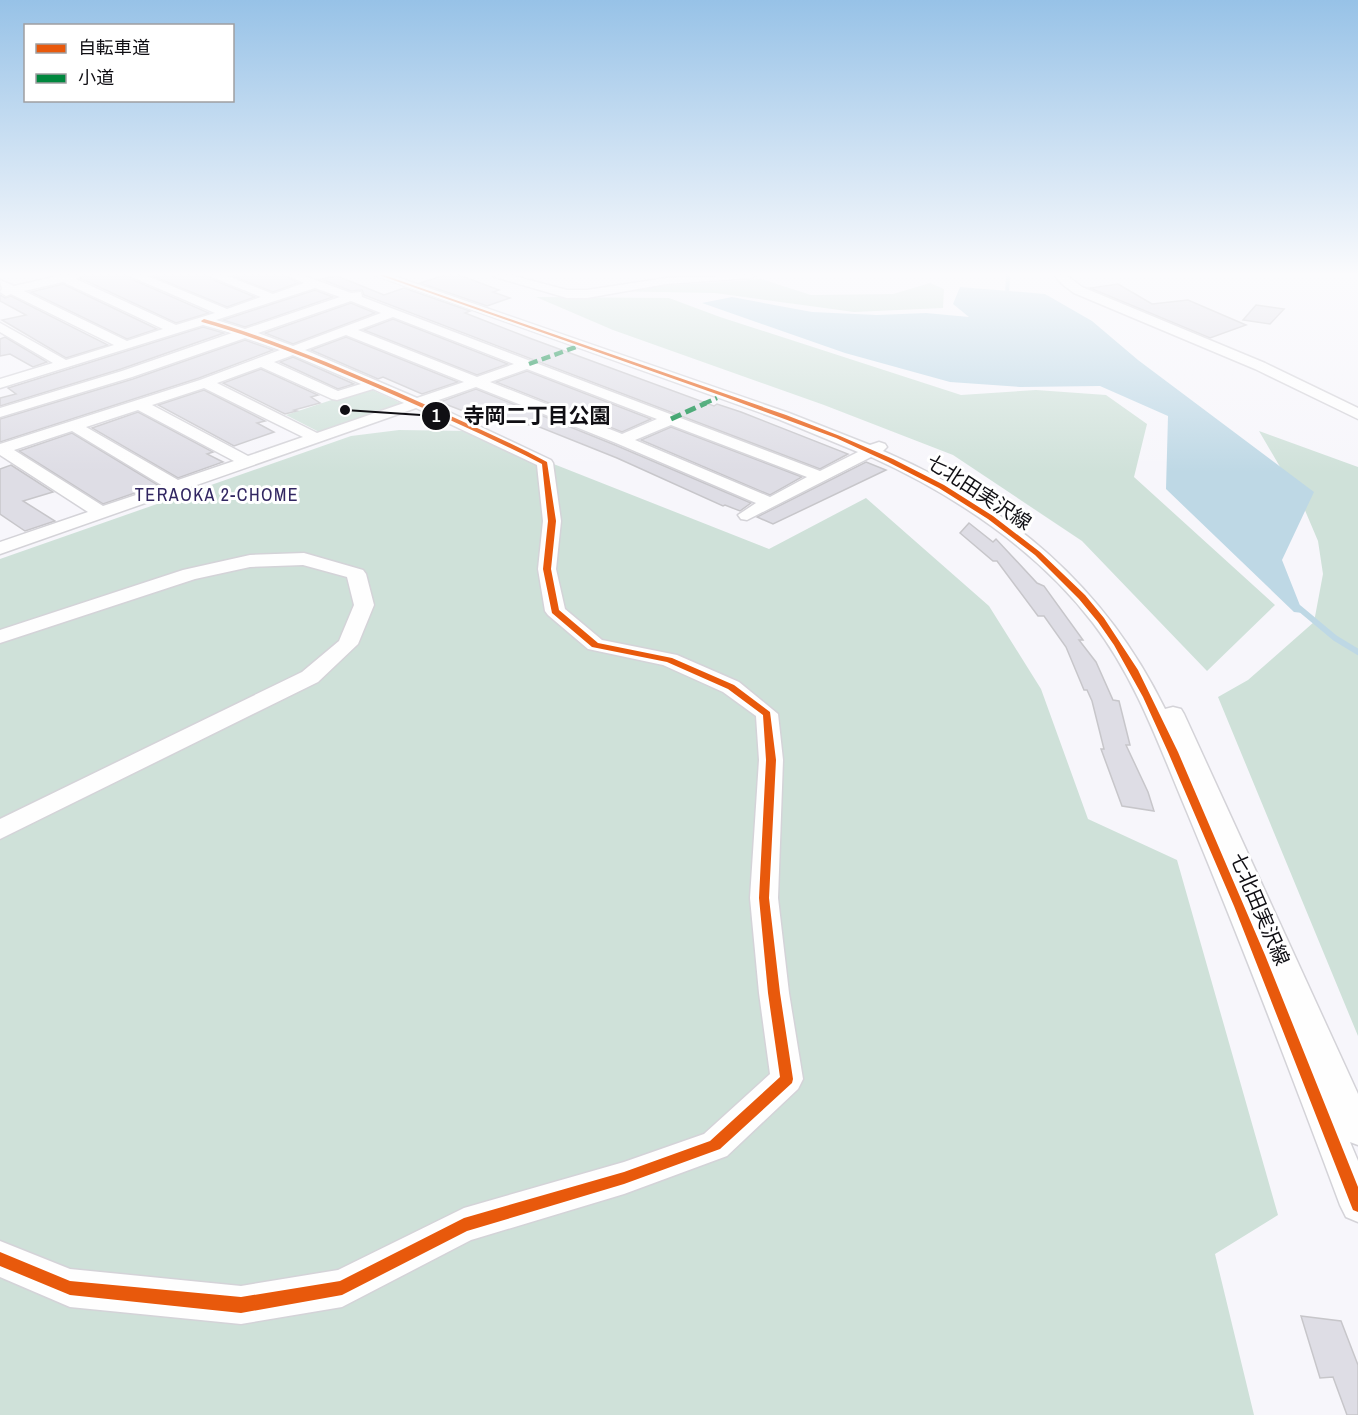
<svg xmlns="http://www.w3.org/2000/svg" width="1358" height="1415" viewBox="0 0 1358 1415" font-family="'Archivo Narrow','Noto Sans JP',sans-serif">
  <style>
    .green { fill: #cfe1d9 }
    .water { fill: #bed8e5 }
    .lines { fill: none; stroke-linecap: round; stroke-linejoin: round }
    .stream-far1 { stroke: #bed8e5; stroke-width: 4 }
    .stream { stroke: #bed8e5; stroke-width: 6 }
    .building { fill: #dedde5; stroke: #c7c6ca; stroke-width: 1.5 }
    .minor-casing { stroke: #d4d3d8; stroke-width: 3 }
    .minor { fill: #fefefe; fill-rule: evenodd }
    .quiet-far1 { stroke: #00873e; stroke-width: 4.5; stroke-dasharray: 9 4.5; stroke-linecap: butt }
    .quiet { stroke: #00873e; stroke-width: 5; stroke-dasharray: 11 5; stroke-linecap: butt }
    .cycleway-casing { stroke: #fff; stroke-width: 4 }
    .cycleway { fill: #e8590c; fill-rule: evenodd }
    .labels { text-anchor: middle; stroke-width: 6; stroke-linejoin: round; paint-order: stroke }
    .far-neighbourhood-label { font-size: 18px; letter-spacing: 1.5px; fill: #312661; stroke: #fff }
    .street-label { font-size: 20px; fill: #100f14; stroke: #fff }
    .leader { fill: none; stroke: #100f14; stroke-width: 2 }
    .callout-dot { fill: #100f14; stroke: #fff; stroke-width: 2 }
    .mark-label { font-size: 18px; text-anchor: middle; font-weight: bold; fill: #fff }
    .callout-label { font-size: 21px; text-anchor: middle; font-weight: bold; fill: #100f14; stroke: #fff; stroke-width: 6; stroke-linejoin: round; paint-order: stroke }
  </style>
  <rect width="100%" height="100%" fill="#f7f6fb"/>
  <g class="green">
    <path d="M 761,279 L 811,295 L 893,294 L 930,283 L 944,289 L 943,308 L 854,312 L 715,293 L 606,291 C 658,284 709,284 761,279 Z"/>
    <path d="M 536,297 L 669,298 L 720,317 L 961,395 L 1036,390 L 1106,395 L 1147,424 L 1134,477 L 1275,605 L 1207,671 L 1082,541 L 953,455 L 824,405 L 613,330 Z"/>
    <path d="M 368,388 L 403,404 L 321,433 L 286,415 Z"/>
    <path d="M 399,430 L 470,431 L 769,549 L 866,498 L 989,606 L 1041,689 L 1088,819 L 1177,860 L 1278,1215 L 1215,1254 L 1254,1415 L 0,1415 L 0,559 L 351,436 Z"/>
    <path d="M 1259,431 L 1358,467 L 1358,1036 L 1218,697 L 1248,680 L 1314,622 L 1323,574 L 1318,541 L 1304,508 Z"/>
  </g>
  <path class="water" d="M 960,287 L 1045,294 L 1092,321 L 1138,360 L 1314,492 L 1282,560 L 1303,613 L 1294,612 L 1166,489 L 1168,416 L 1100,386 L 1020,387 L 950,382 L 845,353 L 702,303 L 732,297 L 812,312 L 877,315 L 926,313 L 969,317 L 953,304 Z"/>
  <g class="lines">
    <path class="stream-far1" d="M 1007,296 L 1008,275"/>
    <path class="stream" d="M 1299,608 L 1335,638 L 1358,652"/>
  </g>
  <g class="building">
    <path d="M 83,275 L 129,275 L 131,279 L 209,313 L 176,323 L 80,278 Z"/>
    <path d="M 150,275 L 209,275 L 211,279 L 255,297 L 227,307 Z"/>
    <path d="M 230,275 L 285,275 L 298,283 L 273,292 Z"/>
    <path d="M 445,275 L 459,275 L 499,290 L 493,292 L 510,298 L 487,306 L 420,283 Z"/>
    <path d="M 337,276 L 384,295 L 404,288 L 470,311 L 465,313 L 532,339 L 714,406 L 717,404 L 741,412 L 848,454 L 820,469 L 364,295 L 362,290 L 351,291 L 321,279 Z"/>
    <path d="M 63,284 L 157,329 L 127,339 L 31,292 Z"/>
    <path d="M 1118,284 L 1152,304 L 1188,300 L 1246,325 L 1210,338 L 1090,288 Z"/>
    <path d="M 315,290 L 333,297 L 245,327 L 223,320 Z"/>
    <path d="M 0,295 L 5,298 L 11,296 L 108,345 L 66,358 L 2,320 L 26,315 L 0,301 Z"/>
    <path d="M 351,303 L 375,313 L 293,344 L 265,333 Z"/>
    <path d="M 1256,305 L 1284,309 L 1270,324 L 1243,320 Z"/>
    <path d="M 393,319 L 508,364 L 477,375 L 364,330 Z"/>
    <path d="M 203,327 L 224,333 L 121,369 L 0,406 L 0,398 L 16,394 L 8,388 Z"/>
    <path d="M 5,337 L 47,362 L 33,367 L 10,354 L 0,356 L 0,339 Z"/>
    <path d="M 346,337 L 458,382 L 422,394 L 383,377 L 378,379 L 311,350 Z"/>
    <path d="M 245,340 L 273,350 L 199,378 L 0,442 L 0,419 L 133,379 Z"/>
    <path d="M 293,357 L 354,384 L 338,389 L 280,362 Z"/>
    <path d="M 261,369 L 318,395 L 311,397 L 320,403 L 294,410 L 297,411 L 285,414 L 223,383 Z"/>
    <path d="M 527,371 L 651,419 L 622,432 L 496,382 Z"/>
    <path d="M 476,389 L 615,445 L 751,503 L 740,511 L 725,505 L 723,506 L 617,458 L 532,424 L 529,425 L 488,411 L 476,416 L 440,402 Z"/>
    <path d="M 204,390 L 265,421 L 257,423 L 274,432 L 234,446 L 158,405 Z"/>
    <path d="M 138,412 L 213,452 L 207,454 L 223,462 L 178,478 L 92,428 Z"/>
    <path d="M 671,427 L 802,477 L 770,495 L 641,440 Z"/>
    <path d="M 72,433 L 158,485 L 103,504 L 19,451 Z"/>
    <path d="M 866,462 L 886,470 L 773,524 L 757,517 Z"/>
    <path d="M 11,465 L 53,492 L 23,501 L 55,521 L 25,531 L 0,514 L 0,469 Z"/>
    <path d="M 969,523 L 993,542 L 996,539 L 1037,583 L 1044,586 L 1083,640 L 1079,640 L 1096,662 L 1113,700 L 1119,701 L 1130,745 L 1126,745 L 1148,792 L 1154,811 L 1122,806 L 1101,749 L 1104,749 L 1092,701 L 1087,690 L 1084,690 L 1066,647 L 1044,616 L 1038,616 L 997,561 L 993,561 L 960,533 Z"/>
    <path d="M 1301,1316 L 1341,1321 L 1358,1365 L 1358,1415 L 1347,1415 L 1333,1377 L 1320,1378 Z"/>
  </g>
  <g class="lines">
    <defs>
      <g id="minor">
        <path d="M 54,275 L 81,275 L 76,279 L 176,325 L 215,313 L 132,277 L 131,275 L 145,275 L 227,309 L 261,297 L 212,277 L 211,275 L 225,275 L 273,294 L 304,283 L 287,275 L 302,275 L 351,293 L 361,292 L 362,297 L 820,471 L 858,452 L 778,419 L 375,275 L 391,275 L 789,413 L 870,445 L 879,442 L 885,444 L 887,447 L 883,451 C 1008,505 1105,586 1165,709 L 1173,707 L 1181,709 L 1184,714 L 1358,1094 L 1358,1145 L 1350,1142 L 1358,1161 L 1358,1222 L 1346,1217 L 1340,1205 C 1291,1073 1241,942 1187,812 C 1160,748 1136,679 1093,623 C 1037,550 955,495 871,457 L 747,520 L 741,519 L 738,515 L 756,503 L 616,443 L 476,387 L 430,403 L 551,460 L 553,463 L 561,521 L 556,569 L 565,609 L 602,640 L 677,655 L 739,682 L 778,714 L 783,760 L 778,898 L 789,993 L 803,1079 L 798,1089 L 727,1156 L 624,1194 L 471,1240 L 342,1307 L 241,1324 L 70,1307 L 0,1277 L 0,1241 L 70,1269 L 241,1286 L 338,1270 L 464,1208 L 624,1162 L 704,1134 L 770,1074 L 759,993 L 750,898 L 759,760 L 756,716 L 723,692 L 663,665 L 588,649 L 548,615 L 545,611 L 538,569 L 543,521 L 537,465 L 416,408 L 0,554 L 0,542 L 88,512 L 0,455 L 0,444 L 200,380 L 280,350 L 245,338 L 132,377 L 0,417 L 0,408 L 122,371 L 232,333 L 203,325 L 0,388 L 0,379 L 53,363 L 0,332 L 0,323 L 66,360 L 114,345 L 11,294 L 6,296 L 0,292 L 2,289 L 0,280 L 14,286 L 54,277 ZM 63,282 L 163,329 L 127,341 L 24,291 ZM 315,288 L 340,297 L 245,329 L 216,320 ZM 351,301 L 381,313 L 293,346 L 258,333 ZM 393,317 L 514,364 L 477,377 L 358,330 ZM 346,335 L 464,382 L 417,398 L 305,350 ZM 293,355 L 361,384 L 338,391 L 274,362 ZM 261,367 L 332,399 L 337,400 L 373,389 L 404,403 L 317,433 L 217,383 ZM 527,369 L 657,419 L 622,434 L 490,382 ZM 204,388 L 303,437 L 248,456 L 152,405 ZM 138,410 L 234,461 L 178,480 L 86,427 ZM 671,425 L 807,477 L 770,497 L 635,440 ZM 72,431 L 163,486 L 103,506 L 14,450 Z"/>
        <path d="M 493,275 L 510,275 L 567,290 L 587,290 L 666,278 L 757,275 L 751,278 L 666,284 L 587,298 L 567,298 L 495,277 Z"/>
        <path d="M 1054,275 L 1066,275 L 1082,287 L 1265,363 L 1358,408 L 1358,419 L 1255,369 L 1074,293 L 1062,284 Z"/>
        <path d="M 304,553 L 363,570 L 366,574 L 374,605 L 358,644 L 318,682 L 0,839 L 0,819 L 302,672 L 339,641 L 354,605 L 347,577 L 303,565 L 250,567 L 195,579 L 0,643 L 0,630 L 183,570 L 250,555 Z"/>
      </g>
    </defs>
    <use href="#minor" class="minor-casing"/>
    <use href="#minor" class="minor"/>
    <g class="quiet-far1">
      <path d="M 529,364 L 576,347"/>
      <path d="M 703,404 L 717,398"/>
    </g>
    <path class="quiet" d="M 671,419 L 706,403"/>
    <defs>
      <g id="cycleway">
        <path d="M 379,275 L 384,275 L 786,415 L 840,436 L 893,459 L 944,485 L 993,516 L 1040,552 L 1085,595 L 1104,618 L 1138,670 L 1178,752 L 1265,955 L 1358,1187 L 1358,1212 L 1353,1210 L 1351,1205 L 1234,906 L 1168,752 L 1143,697 L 1114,645 L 1098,622 L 1079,599 L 1035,555 L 988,519 L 939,488 L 888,462 L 836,438 L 725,397 Z"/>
        <path d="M 204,319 C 271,338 334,365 397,392 C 448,415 498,436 547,462 L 556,521 L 551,569 L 559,610 L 598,643 L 672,658 L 734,685 L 770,712 L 776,760 L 769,898 L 780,993 L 793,1079 L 792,1083 L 720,1149 L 624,1184 L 467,1231 L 342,1295 L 241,1313 L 70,1295 L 0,1266 L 0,1252 L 70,1281 L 241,1297 L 340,1281 L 464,1218 L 624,1172 L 710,1141 L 780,1077 L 768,993 L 759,898 L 766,760 L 763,715 L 728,689 L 667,662 L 592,647 L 552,613 L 543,569 L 548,521 L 542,464 C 494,439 445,418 396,396 C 332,368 269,341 202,322 L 201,321 Z"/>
      </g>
    </defs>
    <use href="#cycleway" class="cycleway-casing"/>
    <use href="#cycleway" class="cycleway"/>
  </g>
  <linearGradient id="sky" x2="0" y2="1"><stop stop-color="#97c2e7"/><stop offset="0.58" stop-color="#fbfbfd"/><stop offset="1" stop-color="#fbfbfd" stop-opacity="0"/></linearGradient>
  <rect width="1358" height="473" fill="url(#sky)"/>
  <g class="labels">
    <g class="far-neighbourhood-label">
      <text x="217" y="501">TERAOKA 2-CHOME</text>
    </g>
    <g class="street-label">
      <text transform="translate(979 492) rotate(33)" y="7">七北田実沢線</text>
      <text transform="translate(1260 909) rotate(67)" y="7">七北田実沢線</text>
    </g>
  </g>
  <path class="leader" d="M345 410L436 416"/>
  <g class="callout-dot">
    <circle cx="345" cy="410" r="6"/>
    <circle cx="436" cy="416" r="15"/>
  </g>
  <g class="mark-label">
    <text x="436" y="422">1</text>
  </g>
  <g class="callout-label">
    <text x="537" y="423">寺岡二丁目公園</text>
  </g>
  <rect x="24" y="24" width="210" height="78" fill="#ffffff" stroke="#9f9fa1" stroke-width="1.5"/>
  <rect x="36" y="44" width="30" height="9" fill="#e8590c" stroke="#9f9fa1" stroke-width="1.5"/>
  <text x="78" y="54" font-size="18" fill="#100f14">自転車道</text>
  <rect x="36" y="74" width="30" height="9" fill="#00873e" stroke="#9f9fa1" stroke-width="1.5"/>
  <text x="78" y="84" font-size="18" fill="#100f14">小道</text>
</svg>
